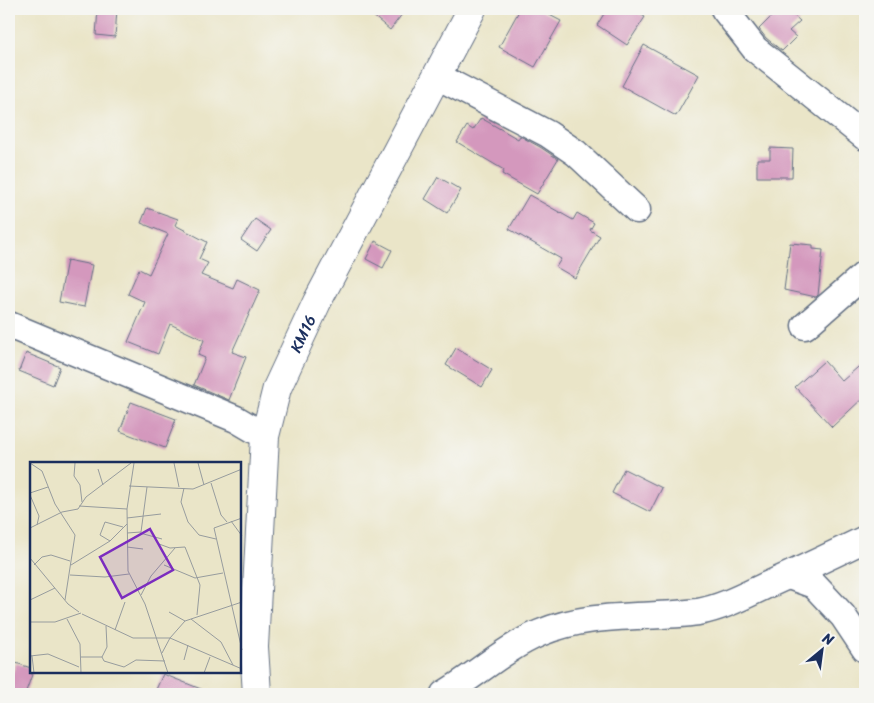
<svg xmlns="http://www.w3.org/2000/svg" width="874" height="703" viewBox="0 0 874 703" font-family="Sriracha,sans-serif">
  <style>
    .building { fill: #d498bd }
    .lines { fill: none; stroke-linecap: round; stroke-linejoin: round }
    .minor-casing { stroke: #636f83; stroke-width: 29 }
    .tertiary-casing { stroke: #636f83; stroke-width: 30 }
    .minor { stroke: #fff; stroke-width: 26 }
    .tertiary { stroke: #fff; stroke-width: 28 }
    .labels { text-anchor: middle; stroke-width: 5; stroke-linejoin: round; paint-order: stroke }
    .street-label { font-size: 16px; fill: #1b2f5e; stroke: #f6f6f2 }
    .inset-road { fill: none; stroke: #979c9e; stroke-width: 1 }
    .view { fill: #7b2cbf; fill-opacity: 0.15; stroke: #7b2cbf; stroke-width: 2.5 }
    .inset-edge { fill: none; stroke: #1b2f5e; stroke-width: 2.5 }
  </style>
  <rect width="100%" height="100%" fill="#f6f6f2"/>
  <filter id="ink" filterUnits="userSpaceOnUse"><feTurbulence type="fractalNoise" baseFrequency=".02" numOctaves="2"/><feDisplacementMap in="SourceGraphic" scale="10" xChannelSelector="R" yChannelSelector="G"/><feConvolveMatrix kernelMatrix="1 2 1 2 8 2 1 2 1" color-interpolation-filters="sRGB"/></filter>
  <filter id="wash" filterUnits="userSpaceOnUse"><feTurbulence type="fractalNoise" baseFrequency=".0096" numOctaves="4" result="noise"/><feDisplacementMap in="SourceGraphic" scale="20" xChannelSelector="R" yChannelSelector="G"/><feGaussianBlur stdDeviation="1.12" result="paint"/><feColorMatrix in="noise" values="0 0 0 0 0 0 0 0 0 0 0 0 0 0 0 0 0 1.4 0 .05"/><feComposite in="paint" operator="in"/></filter>
  <g filter="url(#wash)">
    <rect width="100%" height="100%" fill="#eae5c8"/>
    <g id="blocks">
      <g class="building">
        <path d="M 98,9 L 117,9 L 115,37 L 96,35 Z"/>
        <path d="M 365,9 L 406,9 L 390,30 Z"/>
        <path d="M 520,9 L 538,9 L 561,21 L 535,67 L 499,47 Z"/>
        <path d="M 607,9 L 631,9 L 645,17 L 627,45 L 597,25 Z"/>
        <path d="M 779,9 L 787,9 L 800,21 L 789,31 L 796,37 L 782,51 L 766,38 L 759,29 Z"/>
        <path d="M 644,45 L 699,75 L 676,116 L 622,86 Z"/>
        <path d="M 481,118 L 518,139 L 520,136 L 540,147 L 558,159 L 537,194 L 502,174 L 504,170 L 457,142 L 467,126 L 473,130 Z"/>
        <path d="M 770,148 L 793,149 L 792,177 L 757,177 L 757,159 L 770,159 Z"/>
        <path d="M 438,177 L 461,190 L 447,213 L 425,199 Z"/>
        <path d="M 529,195 L 573,220 L 577,213 L 594,223 L 590,230 L 600,236 L 575,278 L 556,267 L 561,259 L 509,229 Z"/>
        <path d="M 147,208 L 178,219 L 175,225 L 207,242 L 199,259 L 208,263 L 201,275 L 233,288 L 237,279 L 260,290 L 232,352 L 246,357 L 229,400 L 194,385 L 205,358 L 198,355 L 204,340 L 170,324 L 158,354 L 128,342 L 145,302 L 128,294 L 139,269 L 149,274 L 168,234 L 141,223 Z"/>
        <path d="M 255,219 L 271,230 L 257,251 L 241,240 Z"/>
        <path d="M 375,241 L 392,250 L 383,268 L 366,259 Z"/>
        <path d="M 790,243 L 813,245 L 813,249 L 823,250 L 818,295 L 816,297 L 784,290 Z"/>
        <path d="M 67,260 L 92,265 L 84,307 L 59,302 Z"/>
        <path d="M 456,348 L 492,370 L 482,387 L 446,365 Z"/>
        <path d="M 26,353 L 60,367 L 53,385 L 19,371 Z"/>
        <path d="M 824,361 L 842,381 L 865,361 L 865,396 L 832,427 L 795,387 Z"/>
        <path d="M 131,402 L 176,419 L 165,448 L 120,431 Z"/>
        <path d="M 624,469 L 662,488 L 650,512 L 612,493 Z"/>
        <path d="M 16,663 L 31,668 L 31,672 L 33,672 L 25,694 L 9,694 L 9,683 Z"/>
        <path d="M 163,674 L 211,693 L 210,694 L 154,694 Z"/>
      </g>
    </g>
  </g>
  <g filter="url(#ink)">
    <use href="#blocks" fill-opacity="0" stroke="#636f83" stroke-width="1"/>
    <g class="lines">
      <defs>
        <g id="minor">
          <path d="M 724,9 L 755,49 L 865,137"/>
          <path d="M 437,76 L 548,134 L 576,153 L 637,210"/>
          <path d="M 9,325 L 236,419 L 265,436"/>
          <path d="M 805,326 L 865,274"/>
          <path d="M 789,576 L 814,585 L 843,616 L 865,649"/>
          <path d="M 444,694 C 476,675 505,648 540,633 C 591,611 645,619 698,612 C 721,608 744,596 765,586 C 799,571 832,555 865,539"/>
        </g>
        <g id="tertiary">
          <path id="s1" d="M 257,694 L 254,647 L 265,436 L 277,388 L 317,302 L 472,9"/>
        </g>
      </defs>
      <use href="#minor" class="minor-casing"/>
      <use href="#tertiary" class="tertiary-casing"/>
      <use href="#minor" class="minor"/>
      <use href="#tertiary" class="tertiary"/>
    </g>
  </g>
  <g class="labels">
    <g class="street-label">
      <text dy="6" stroke="none"><textPath href="#s1" startOffset="368">KM16</textPath></text>
    </g>
  </g>
  <g transform="translate(30 462)">
    <rect width="211" height="211" fill="#eae5c8"/>
    <path class="inset-road" d="M 0,1 L 12,9 L 25,42 L 45,73 L 35,138M 45,1 L 44,14 L 50,23 L 52,40M 104,1 L 97,47 L 98,109 L 115,142 L 138,211M 144,1 L 149,25M 168,1 L 174,23M 68,7 L 73,23M 181,21 L 191,53 L 197,60M 99,24 L 163,27 L 212,7M 154,26 L 151,40 L 158,60 L 169,73 L 186,77M 0,31 L 18,25M 0,33 L 9,54 L 7,63M 49,44 L 97,47M 97,56 L 131,52M 212,56 L 184,66 L 212,188M 201,59 L 212,74M 0,66 L 32,50 L 48,47 L 56,35 L 101,1M 97,71 L 111,70 L 117,25M 110,71 L 132,77M 80,79 L 70,73 L 75,60 L 93,65M 129,82 L 140,86 L 155,85 L 170,123 L 167,153M 97,85 L 113,87M 0,96 L 38,142 L 49,150M 4,103 L 12,95 L 21,93 L 40,99M 41,103 L 80,79 L 97,62M 134,103 L 165,116 L 193,111M 40,113 L 75,115 L 99,112M 111,133 L 121,114 L 145,86M 0,138 L 25,126M 139,150 L 155,159M 52,152 L 103,176 L 140,176 L 212,207M 37,157 L 50,182 L 51,211M 161,157 L 191,180 L 203,203M 0,160 L 25,160 L 51,151M 85,168 L 95,140M 132,191 L 140,176 L 155,159 L 212,140M 0,194 L 18,192 L 49,205M 2,194 L 4,211M 51,195 L 72,195 L 77,185 L 76,164M 72,195 L 74,199 L 94,205 L 106,198 L 135,199M 154,198 L 158,183M 174,211 L 180,195"/>
    <path class="view" d="M 120,67 L 143,108 L 92,136 L 70,95 Z"/>
    <rect width="211" height="211" class="inset-edge"/>
  </g>
  <rect width="874" height="703" fill="none" stroke="#f6f6f2" stroke-width="30"/>
  <g transform="translate(822 650) rotate(29)" stroke="#f6f6f2" stroke-width="4" paint-order="stroke">
  <path d="M0-4L9 19L0 12L-9 19Z" fill="#1b2f5e"/>
  <text y="-8" font-size="14" font-weight="bold" text-anchor="middle" fill="#1b2f5e">N</text>
  </g>
</svg>
